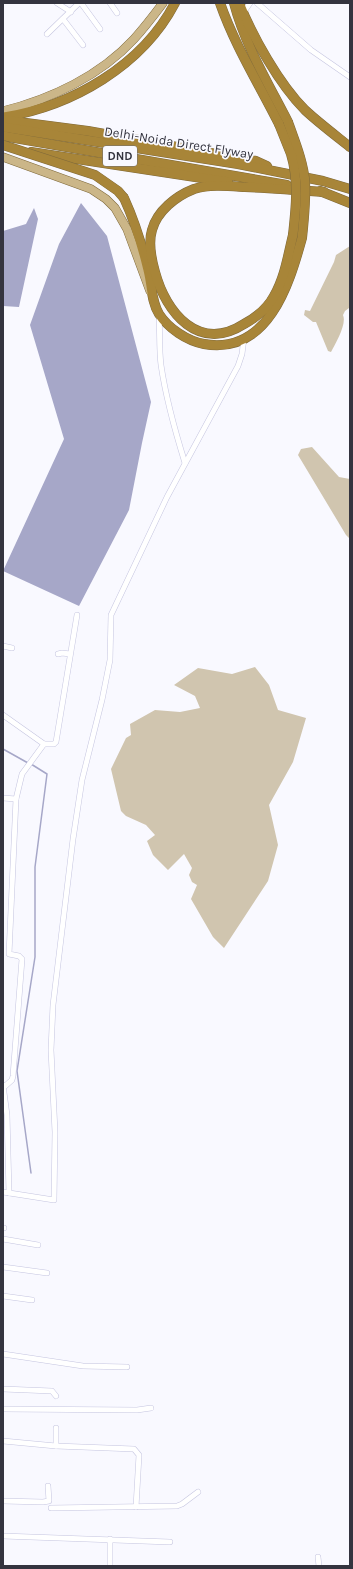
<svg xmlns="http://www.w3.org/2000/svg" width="353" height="1569" viewBox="0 0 353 1569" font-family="Karla,sans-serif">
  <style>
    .green { fill: #d0c5af }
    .water { fill: #a6a7c8 }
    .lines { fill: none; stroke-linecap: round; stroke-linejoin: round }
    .stream { stroke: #a6a7c8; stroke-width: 1.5 }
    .minor-casing { stroke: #c5c5e0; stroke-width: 6 }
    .primary-casing { stroke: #7f693a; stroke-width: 9 }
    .motorway-casing { stroke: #7f693a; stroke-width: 10 }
    .minor { stroke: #fff; stroke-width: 5 }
    .primary { stroke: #cbb688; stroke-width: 8 }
    .motorway { stroke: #a88538; stroke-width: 9 }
    .motorway-bridge-casing { stroke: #7f693a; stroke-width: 10; stroke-linecap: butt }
    .motorway-bridge { stroke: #a88538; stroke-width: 9 }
    .labels { text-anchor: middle; stroke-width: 3.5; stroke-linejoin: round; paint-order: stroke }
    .shield { fill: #f9f9ff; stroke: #6f6f79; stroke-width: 1 }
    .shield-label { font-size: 12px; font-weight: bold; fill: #34343f }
    .street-label { font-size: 13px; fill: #34343f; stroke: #f9f9ff }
  </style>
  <rect width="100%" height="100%" fill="#f9f9ff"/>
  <g class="green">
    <path d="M 350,246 L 350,314 L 349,308 L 345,311 L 343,315 C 347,324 336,343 331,352 L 328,351 L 316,322 L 313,322 L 304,315 L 305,310 L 310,311 L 334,262 L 336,255 Z"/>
    <path d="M 312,447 L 339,477 L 350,479 L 350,539 L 346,535 L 298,455 L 301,449 Z"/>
    <path d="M 255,667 L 269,685 L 278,710 L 306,718 L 293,762 L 269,805 L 278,845 L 268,881 L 224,948 L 213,937 L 191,899 L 197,885 L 192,882 L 189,875 L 192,868 L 184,854 L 168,870 L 153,855 L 147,841 L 155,835 L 146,825 L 126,816 L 121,811 L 111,769 L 126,738 L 131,735 L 130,724 L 155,710 L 180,712 L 200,708 L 195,696 L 174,685 L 198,668 L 232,674 Z"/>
  </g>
  <g class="water">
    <path d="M 81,203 L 107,236 L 151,402 L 142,443 L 129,510 L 79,606 L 3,571 L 64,439 L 30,325 L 59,244 Z"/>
    <path d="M 34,208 L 38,219 L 19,307 L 3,306 L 3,231 L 26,224 Z"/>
  </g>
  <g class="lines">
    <g class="stream">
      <path d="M 3,749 L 28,763"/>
      <path d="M 31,764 L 47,774 L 35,867 L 35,957 L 17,1071 L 31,1173"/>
    </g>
    <defs>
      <g id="minor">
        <path d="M 57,3 L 71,12"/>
        <path d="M 81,3 L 100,29"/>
        <path d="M 110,3 L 117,13"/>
        <path d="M 257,3 L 311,50 L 350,77"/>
        <path d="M 243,13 L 250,3"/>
        <path d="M 63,19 L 83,45"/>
        <path d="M 47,34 L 79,3"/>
        <path d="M 159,315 C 160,332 159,349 161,365 C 166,399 175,431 185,463"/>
        <path d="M 3,646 L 12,648"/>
        <path d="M 58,654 L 62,653 L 70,654"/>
        <path d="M 3,715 L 44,744"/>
        <path d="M 3,798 L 16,799"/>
        <path d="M 3,1085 L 7,1115 L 9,1193"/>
        <path d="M 4,1087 L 12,1080 L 13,1076 L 22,959 L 19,956 L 9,954 L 16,799 L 22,774 L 44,744 L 54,744 L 56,742 L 77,615"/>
        <path d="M 3,1192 L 54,1200 L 55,1132 L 51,1050 L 53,1005 L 73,839 L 82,780 L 102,700 L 110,660 L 111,615 L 167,497 L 238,366 L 242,354 L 244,338"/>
        <path d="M 3,1228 L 4,1228"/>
        <path d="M 3,1239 L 38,1245"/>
        <path d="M 3,1267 L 47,1273"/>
        <path d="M 3,1296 L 32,1300"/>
        <path d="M 3,1354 L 83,1366 L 127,1367"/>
        <path d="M 3,1389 L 52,1391 L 56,1396"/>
        <path d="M 3,1409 L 137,1410 L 151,1408"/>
        <path d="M 3,1441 L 56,1446 L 134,1449 L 139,1455 L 136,1507"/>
        <path d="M 56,1446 L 56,1428"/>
        <path d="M 3,1501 L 43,1502 L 49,1501 L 48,1486"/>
        <path d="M 51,1508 L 177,1506 L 182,1504 L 198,1492"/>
        <path d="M 3,1536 L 170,1542"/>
        <path d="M 318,1557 L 319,1566"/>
        <path d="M 110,1566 L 110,1539"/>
      </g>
      <g id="primary">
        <path d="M 3,111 C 51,99 100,76 134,39 C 144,28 154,15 163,3"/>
        <path d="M 3,157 L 91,189 L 106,199 L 115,208 L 127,229 L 150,291"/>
      </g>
      <g id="motorway">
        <path d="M 220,3 C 235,46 259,84 279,124"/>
        <path d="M 234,3 C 245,45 268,83 288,122"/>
        <path d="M 239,3 C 253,37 279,84 305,110 C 319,123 335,135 350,147"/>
        <path d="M 4,117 C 72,106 142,66 175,3"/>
        <path d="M 3,120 L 88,131 L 256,161 L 267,166"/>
        <path d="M 3,127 L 238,164 L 323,181 L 350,189"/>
        <path d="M 3,136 L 287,185"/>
        <path d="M 31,152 L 228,182"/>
        <path d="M 320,191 L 350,203"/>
        <path d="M 124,198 C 135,222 142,245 148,270 C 152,285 151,301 159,314 C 168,328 187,341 204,344 C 268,355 289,285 302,238"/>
        <path d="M 293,235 C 288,255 285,277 274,296 C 267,309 257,317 244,324 C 199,353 166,313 155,272 C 151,258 148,243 152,230 C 157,211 176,196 194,189 C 210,184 229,186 245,187 C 272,188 298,190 324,192"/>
      </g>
    </defs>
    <use href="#minor" class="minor-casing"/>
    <use href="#primary" class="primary-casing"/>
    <use href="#motorway" class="motorway-casing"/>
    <use href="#minor" class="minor"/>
    <use href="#primary" class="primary"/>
    <use href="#motorway" class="motorway"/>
    <defs>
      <g id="motorway-bridge">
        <path d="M 288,122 C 295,142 303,161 305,182 C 306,201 304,219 302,238"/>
        <path d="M 279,124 C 283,134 287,144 291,154 C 299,180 296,208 293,235"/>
        <path d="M 3,145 L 95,175 L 118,191 L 124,198"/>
      </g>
    </defs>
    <use href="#motorway-bridge" class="motorway-bridge-casing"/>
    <use href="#motorway-bridge" class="motorway-bridge"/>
  </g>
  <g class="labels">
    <rect class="shield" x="103" y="146" width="34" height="20" rx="3"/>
    <g class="shield-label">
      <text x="120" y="160">DND</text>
    </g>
    <g class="street-label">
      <text transform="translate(179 142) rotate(9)" y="5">Delhi-Noida Direct Flyway</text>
    </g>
  </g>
  <rect width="353" height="1569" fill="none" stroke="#34343f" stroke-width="8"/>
</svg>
